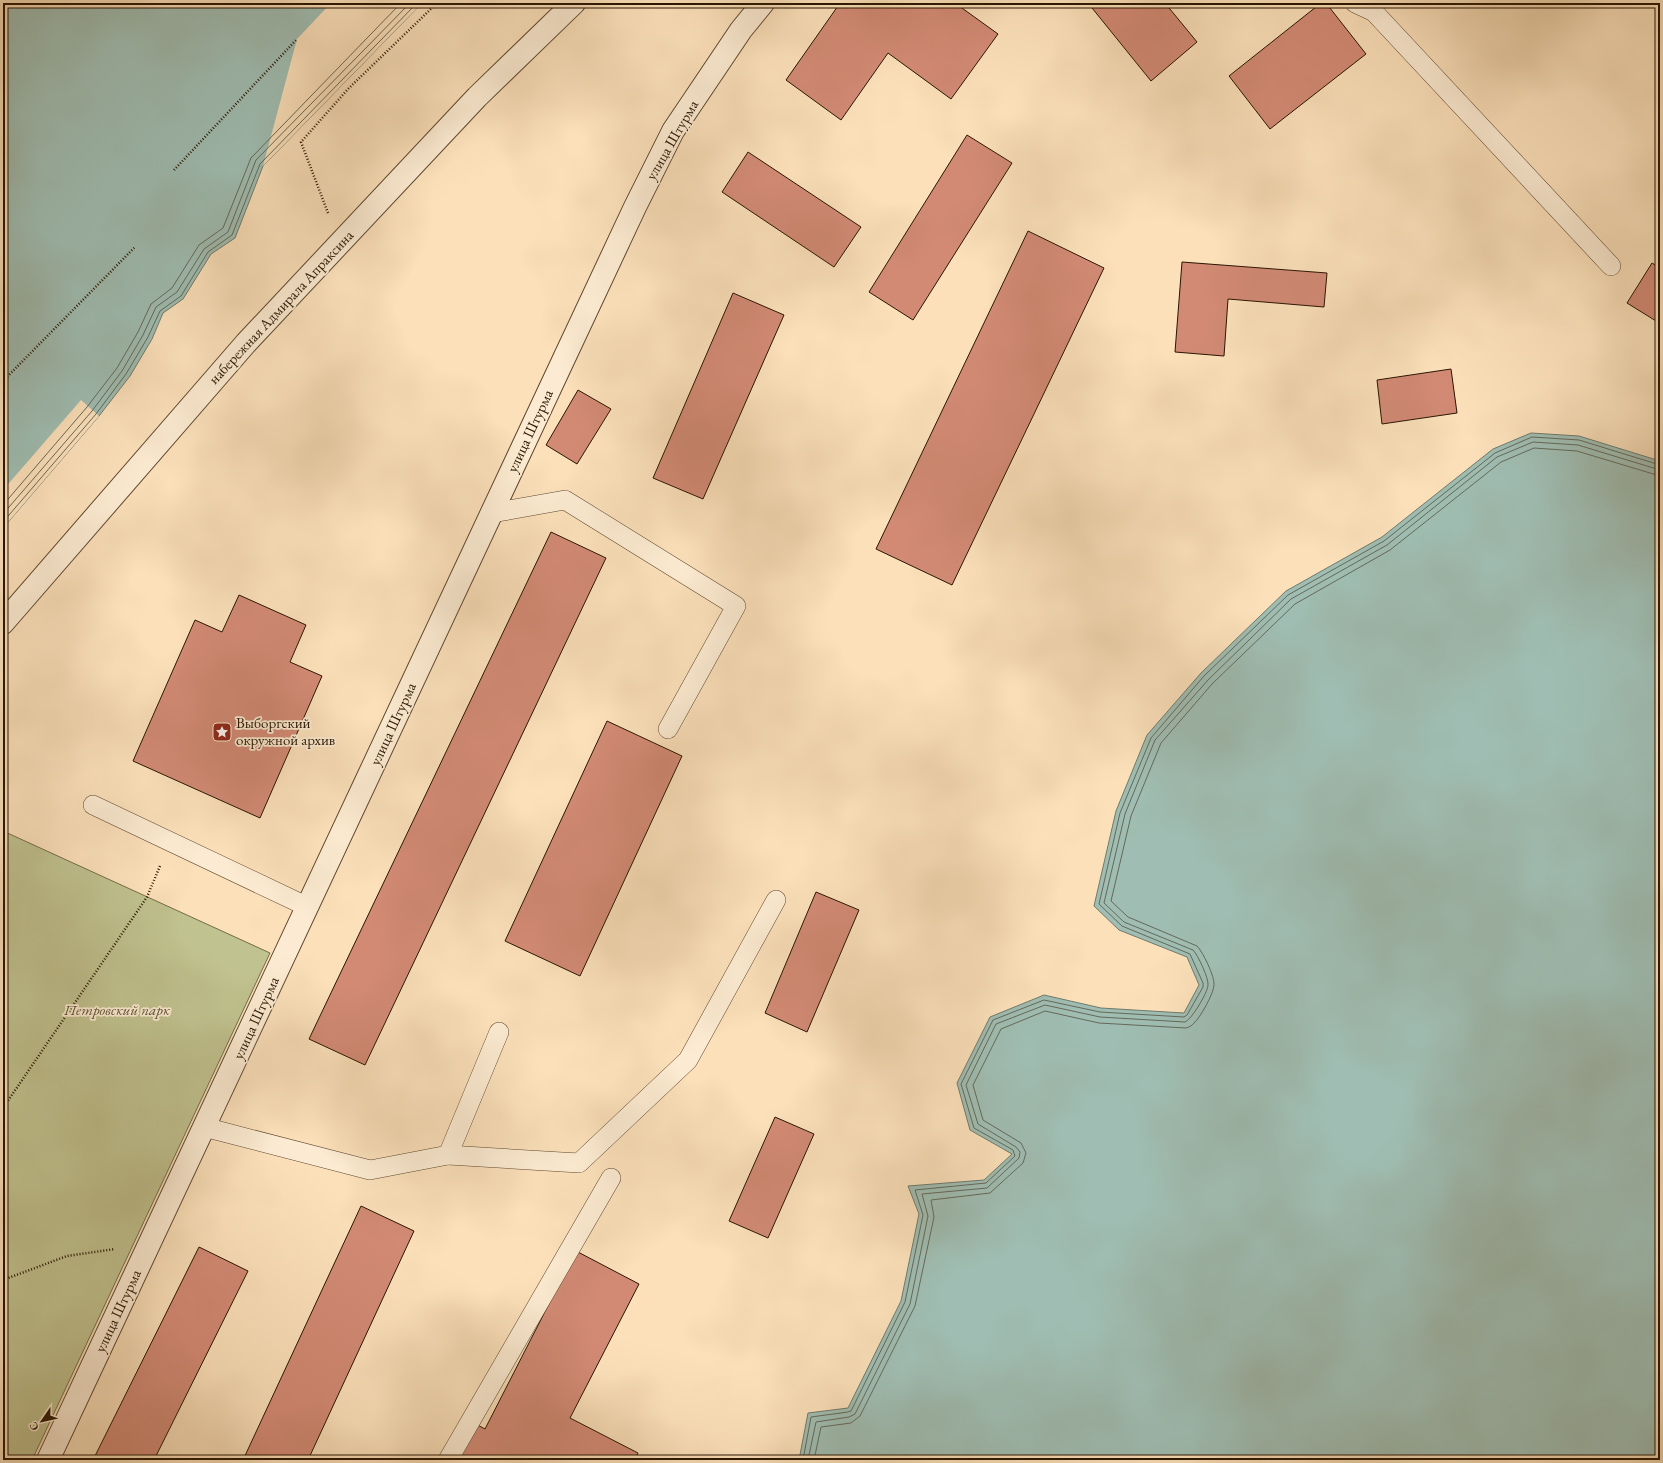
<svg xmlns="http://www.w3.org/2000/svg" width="1663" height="1463" viewBox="0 0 1663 1463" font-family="'EB Garamond',serif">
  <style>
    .green { fill: #c0c28f; stroke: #746c48 }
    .water { fill: #9fbdb2; stroke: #707a6b }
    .pier { fill: #fbe0ba }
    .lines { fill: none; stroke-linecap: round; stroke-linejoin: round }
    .shore { stroke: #646959; stroke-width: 1 }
    .building { fill: #d28a75; stroke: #291500 }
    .lane-casing { stroke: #5e482e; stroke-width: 20 }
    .street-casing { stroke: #5e482e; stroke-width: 24 }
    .path { stroke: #291500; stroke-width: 2.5; stroke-dasharray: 1 2; stroke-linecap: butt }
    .lane { stroke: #fcebd2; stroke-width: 19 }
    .street { stroke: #fcebd2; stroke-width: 22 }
    .labels { text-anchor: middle; stroke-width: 3.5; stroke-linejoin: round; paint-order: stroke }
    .street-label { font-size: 15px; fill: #291500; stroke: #fcebd2 }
    .poi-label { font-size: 15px; fill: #291500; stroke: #fcebd2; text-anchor: start }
    .park-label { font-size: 15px; font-style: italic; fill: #5e5232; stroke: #fcebd2 }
  </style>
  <rect width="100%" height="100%" fill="#fbe0ba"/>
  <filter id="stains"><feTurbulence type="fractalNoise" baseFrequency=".005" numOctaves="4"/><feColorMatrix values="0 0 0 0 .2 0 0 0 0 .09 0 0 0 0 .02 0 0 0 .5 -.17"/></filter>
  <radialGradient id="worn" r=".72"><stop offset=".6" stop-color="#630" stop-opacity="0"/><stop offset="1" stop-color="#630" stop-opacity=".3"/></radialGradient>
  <path class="green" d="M 3,831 L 270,953 L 32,1460 L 3,1460 Z"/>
  <g class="water">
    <path d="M 3,3 L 422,3 L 263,166 L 235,238 L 211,254 L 183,299 L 163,313 L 152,339 L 130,376 L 99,416 L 3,528 Z"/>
    <path d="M 1531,433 L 1579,436 L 1660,461 L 1660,1460 L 799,1460 L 808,1413 L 848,1408 L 901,1301 L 919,1214 L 908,1186 L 984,1180 L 1012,1154 L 970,1130 L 957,1083 L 990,1017 L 1044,995 L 1101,1008 L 1184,1013 L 1199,985 L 1187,957 L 1119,930 L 1094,906 L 1116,811 L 1147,735 L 1201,673 L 1286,591 L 1382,537 L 1493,449 Z"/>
  </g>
  <g class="pier">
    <path d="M 331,3 L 422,3 L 263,166 L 297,39 Z"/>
    <path d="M 81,400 L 99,416 L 3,528 L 3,490 Z"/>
  </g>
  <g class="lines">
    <g class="shore">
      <path d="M 3,505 L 87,407 L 117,368 L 138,332 L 151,304 L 172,288 L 199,245 L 223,228 L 251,158 L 401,3"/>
      <path d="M 3,514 L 92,411 L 122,371 L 143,335 L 156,307 L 177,292 L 204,249 L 228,232 L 256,160 L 410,3"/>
      <path d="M 3,522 L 96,414 L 126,374 L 148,337 L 160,311 L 181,296 L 208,252 L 232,235 L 260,164 L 417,3"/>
      <path d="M 803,1460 L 811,1417 L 848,1412 L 851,1411 L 905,1302 L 923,1215 L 915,1190 L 986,1183 L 1015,1156 L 1013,1150 L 974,1128 L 961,1084 L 993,1020 L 1044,1000 L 1100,1012 L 1184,1017 L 1187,1015 L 1203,987 L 1203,983 L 1190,954 L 1122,926 L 1099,904 L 1120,813 L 1151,738 L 1204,676 L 1288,595 L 1384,541 L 1495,453 L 1532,437 L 1579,440 L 1660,465"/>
      <path d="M 808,1460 L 816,1422 L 849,1417 L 855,1414 L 910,1304 L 928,1216 L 922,1194 L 987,1188 L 1019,1158 L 1020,1152 L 1016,1147 L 978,1124 L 966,1085 L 996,1024 L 1045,1005 L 1100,1017 L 1185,1022 C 1192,1019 1208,992 1208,985 C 1209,979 1198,955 1193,950 L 1124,922 L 1104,903 L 1125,814 L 1155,740 L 1208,680 L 1291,599 L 1387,545 L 1497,457 L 1533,442 L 1578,445 L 1660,470"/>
      <path d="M 814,1460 L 821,1427 L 851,1423 L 860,1416 L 915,1306 L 934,1217 L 931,1200 L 990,1193 L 1023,1163 L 1026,1153 L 1021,1143 L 983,1120 L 973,1085 L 1001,1029 L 1045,1011 L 1099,1023 L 1186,1028 C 1189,1027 1192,1026 1194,1023 C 1200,1018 1214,993 1214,985 C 1215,977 1203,952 1197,946 L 1128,917 L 1111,901 L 1131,816 L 1161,743 L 1212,684 L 1295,604 L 1390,550 L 1501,462 L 1534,448 L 1577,451 L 1660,476"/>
    </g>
  </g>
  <g class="building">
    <path d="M 840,3 L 955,3 L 998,34 L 951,99 L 888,53 L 841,120 L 786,80 Z"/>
    <path d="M 1088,3 L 1165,3 L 1197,42 L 1151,81 Z"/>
    <path d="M 1321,3 L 1326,3 L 1366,54 L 1270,129 L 1229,76 Z"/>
    <path d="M 967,135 L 1012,163 L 913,320 L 869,292 Z"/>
    <path d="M 748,152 L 861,227 L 834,267 L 722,192 Z"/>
    <path d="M 1028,231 L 1104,268 L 952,585 L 876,549 Z"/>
    <path d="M 1182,262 L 1327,273 L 1324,307 L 1228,299 L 1224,356 L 1175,352 Z"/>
    <path d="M 1652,263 L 1660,268 L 1660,316 L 1656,321 L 1627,303 Z"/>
    <path d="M 733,293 L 784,315 L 703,499 L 653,478 Z"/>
    <path d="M 1451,369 L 1457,413 L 1382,424 L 1377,380 Z"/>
    <path d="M 578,390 L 611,409 L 577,464 L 546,445 Z"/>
    <path d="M 551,532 L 606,558 L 365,1065 L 309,1039 Z"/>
    <path d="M 239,595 L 306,625 L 290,662 L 322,676 L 260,818 L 133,761 L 195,620 L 222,632 Z"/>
    <path d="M 607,721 L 682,756 L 580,976 L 505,941 Z"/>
    <path d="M 816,892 L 859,910 L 807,1032 L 765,1013 Z"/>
    <path d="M 775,1117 L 814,1134 L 768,1238 L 729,1221 Z"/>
    <path d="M 361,1206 L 414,1231 L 308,1460 L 243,1460 Z"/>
    <path d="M 199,1247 L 248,1271 L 154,1460 L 93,1460 Z"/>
    <path d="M 576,1251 L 639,1284 L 570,1418 L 638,1453 L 635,1460 L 453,1460 L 472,1422 L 485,1429 Z"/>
  </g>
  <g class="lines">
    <defs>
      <g id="lane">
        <path d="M 1355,3 L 1374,12 L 1611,266"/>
        <path d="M 492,513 L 565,500 L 736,606 L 668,729"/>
        <path d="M 93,805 L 308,907"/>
        <path d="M 204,1127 L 370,1170 L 448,1155 L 499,1032"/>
        <path d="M 448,1155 L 579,1163 L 688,1060 L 776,900"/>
        <path d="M 448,1460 L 611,1178"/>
      </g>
      <g id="street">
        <path d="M 3,623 L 246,343 L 477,97 L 574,3"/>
        <path d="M 48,1460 L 635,207 L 673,131 L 741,30 L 763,3"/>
      </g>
    </defs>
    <use href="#lane" class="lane-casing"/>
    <use href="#street" class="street-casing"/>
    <g class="path">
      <path d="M 174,170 L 297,39"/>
      <path d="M 328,213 L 301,142 L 348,89 L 437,3"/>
      <path d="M 3,381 L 135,247"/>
      <path d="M 3,1108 L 147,897 L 160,866"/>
      <path d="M 3,1280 L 67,1256 L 115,1249"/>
    </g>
    <use href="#lane" class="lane"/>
    <use href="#street" class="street"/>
  </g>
  <defs>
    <symbol id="sight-square" viewBox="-11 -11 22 22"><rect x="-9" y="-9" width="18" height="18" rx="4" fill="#8f2418" stroke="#fcebd2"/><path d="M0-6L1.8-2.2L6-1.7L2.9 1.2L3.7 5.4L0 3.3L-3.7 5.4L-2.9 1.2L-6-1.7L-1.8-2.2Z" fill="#fff"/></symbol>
  </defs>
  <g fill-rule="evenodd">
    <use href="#sight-square" x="211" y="721" width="22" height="22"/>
  </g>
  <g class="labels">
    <g class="street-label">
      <text transform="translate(672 140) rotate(-60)" y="5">улица Штурма</text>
      <text transform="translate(281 307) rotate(-47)" y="5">набережная Адмирала Апраксина</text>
      <text transform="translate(530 431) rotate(-65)" y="5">улица Штурма</text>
      <text transform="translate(393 724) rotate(-65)" y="5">улица Штурма</text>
      <text transform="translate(256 1018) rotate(-65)" y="5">улица Штурма</text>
      <text transform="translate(118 1311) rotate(-65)" y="5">улица Штурма</text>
    </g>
    <g class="poi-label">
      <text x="236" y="728">Выборгский<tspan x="236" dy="17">окружной архив</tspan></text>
    </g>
    <g class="park-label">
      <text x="117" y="1015">Петровский парк</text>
    </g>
  </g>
  <rect width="1663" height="1463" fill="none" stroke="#fbe0ba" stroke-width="16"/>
  <rect x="4" y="4" width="1655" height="1455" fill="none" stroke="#291500" stroke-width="2"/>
  <rect x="8" y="8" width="1647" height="1447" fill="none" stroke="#291500"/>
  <g transform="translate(42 1421) rotate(236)" stroke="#fcebd2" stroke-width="3" paint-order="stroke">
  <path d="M0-3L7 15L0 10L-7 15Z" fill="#291500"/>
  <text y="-6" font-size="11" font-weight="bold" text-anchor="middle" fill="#291500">С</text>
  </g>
  <rect width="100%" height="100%" filter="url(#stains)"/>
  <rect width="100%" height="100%" fill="url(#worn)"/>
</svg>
